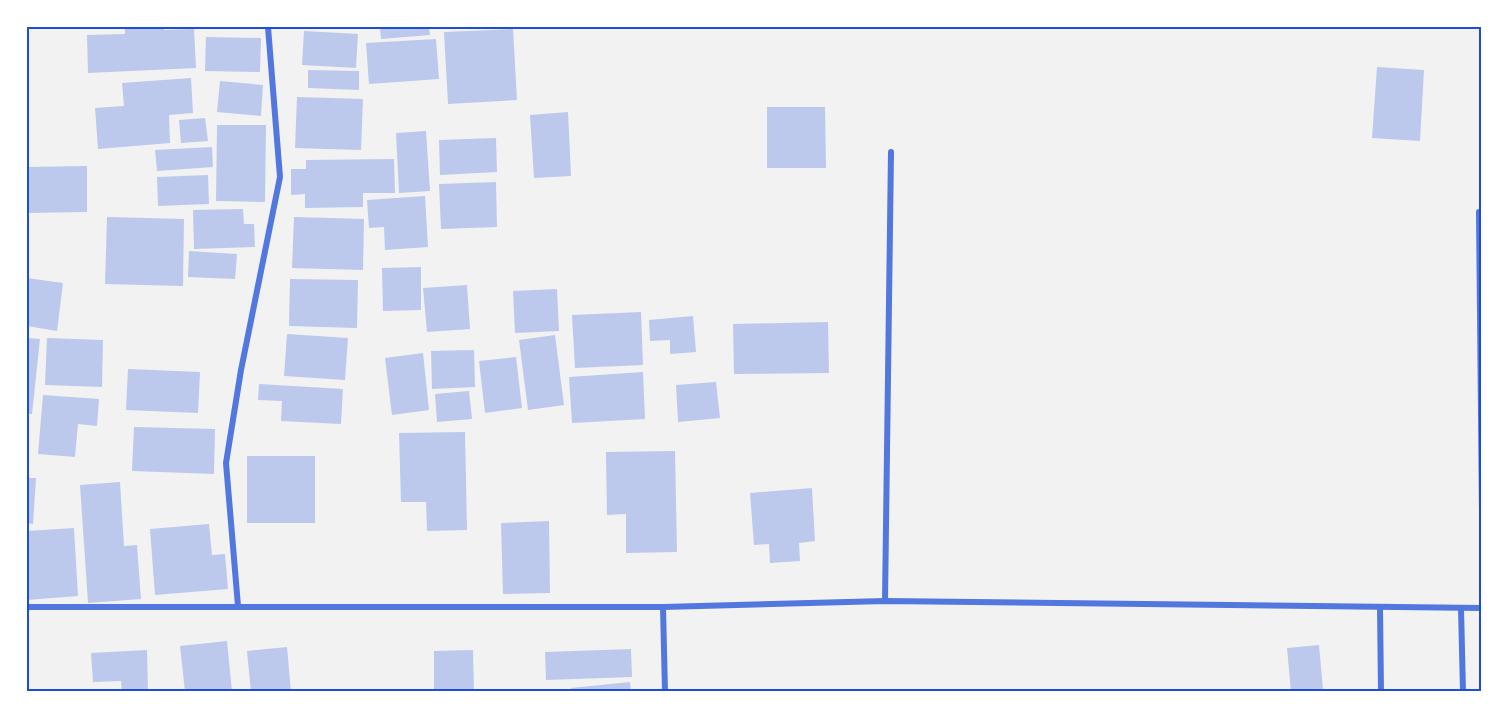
<svg xmlns="http://www.w3.org/2000/svg" width="1509" height="719" viewBox="0 0 1509 719" font-family="'Source Sans 3',sans-serif">
  <style>
    .building { fill: #bdc9ec }
    .lines { fill: none; stroke-linecap: round; stroke-linejoin: round }
    .minor { stroke: #5277de; stroke-width: 6 }
    .neatline { fill: none; stroke: #1d4ed8; stroke-width: 2 }
  </style>
  <rect width="100%" height="100%" fill="#f2f2f2"/>
  <g class="building">
    <path d="M 125,27 L 164,27 L 164,30 L 194,29 L 196,68 L 88,73 L 87,35 L 125,34 Z"/>
    <path d="M 380,27 L 429,27 L 430,35 L 381,39 Z"/>
    <path d="M 513,29 L 517,100 L 448,104 L 444,32 Z"/>
    <path d="M 304,31 L 358,34 L 356,68 L 302,65 Z"/>
    <path d="M 206,37 L 261,38 L 260,72 L 205,71 Z"/>
    <path d="M 436,39 L 439,79 L 369,84 L 366,43 Z"/>
    <path d="M 1377,67 L 1424,70 L 1420,141 L 1372,138 Z"/>
    <path d="M 308,70 L 359,71 L 359,90 L 308,88 Z"/>
    <path d="M 191,78 L 193,113 L 169,115 L 170,143 L 98,149 L 95,108 L 124,106 L 122,83 Z"/>
    <path d="M 220,81 L 263,85 L 261,116 L 217,112 Z"/>
    <path d="M 297,97 L 363,99 L 361,150 L 295,148 Z"/>
    <path d="M 767,107 L 825,107 L 826,168 L 767,168 Z"/>
    <path d="M 568,112 L 571,176 L 534,178 L 530,115 Z"/>
    <path d="M 205,118 L 208,141 L 181,143 L 179,120 Z"/>
    <path d="M 217,125 L 266,125 L 265,202 L 216,201 Z"/>
    <path d="M 426,131 L 430,191 L 399,193 L 396,133 Z"/>
    <path d="M 496,138 L 497,172 L 440,175 L 439,140 Z"/>
    <path d="M 212,147 L 213,167 L 157,171 L 155,150 Z"/>
    <path d="M 394,159 L 395,193 L 363,193 L 363,207 L 305,208 L 305,194 L 291,195 L 291,169 L 306,169 L 306,160 Z"/>
    <path d="M 87,166 L 87,212 L 27,213 L 27,167 Z"/>
    <path d="M 208,175 L 209,204 L 158,206 L 157,177 Z"/>
    <path d="M 496,182 L 497,227 L 441,229 L 439,184 Z"/>
    <path d="M 425,196 L 428,247 L 385,250 L 384,227 L 369,228 L 367,200 Z"/>
    <path d="M 243,209 L 244,224 L 254,224 L 255,247 L 194,249 L 193,210 Z"/>
    <path d="M 107,217 L 184,219 L 183,286 L 105,284 Z"/>
    <path d="M 294,217 L 364,219 L 363,270 L 292,268 Z"/>
    <path d="M 189,251 L 237,254 L 235,279 L 188,277 Z"/>
    <path d="M 421,267 L 421,310 L 383,311 L 382,268 Z"/>
    <path d="M 27,278 L 63,283 L 57,331 L 27,326 Z"/>
    <path d="M 290,279 L 358,280 L 357,328 L 289,326 Z"/>
    <path d="M 467,285 L 470,329 L 427,332 L 423,288 Z"/>
    <path d="M 557,289 L 559,331 L 515,333 L 513,291 Z"/>
    <path d="M 641,312 L 643,365 L 575,368 L 572,315 Z"/>
    <path d="M 693,316 L 696,352 L 670,354 L 670,340 L 650,341 L 649,320 Z"/>
    <path d="M 828,322 L 829,373 L 734,374 L 733,324 Z"/>
    <path d="M 287,334 L 348,338 L 345,380 L 284,376 Z"/>
    <path d="M 555,335 L 564,405 L 528,410 L 519,340 Z"/>
    <path d="M 27,338 L 40,339 L 32,414 L 27,414 Z"/>
    <path d="M 47,338 L 103,340 L 102,387 L 45,385 Z"/>
    <path d="M 474,350 L 475,387 L 432,389 L 431,351 Z"/>
    <path d="M 423,353 L 429,410 L 392,415 L 385,358 Z"/>
    <path d="M 516,357 L 522,408 L 485,413 L 479,361 Z"/>
    <path d="M 128,369 L 200,372 L 198,413 L 126,410 Z"/>
    <path d="M 643,372 L 645,419 L 572,423 L 569,377 Z"/>
    <path d="M 716,382 L 720,418 L 678,422 L 676,385 Z"/>
    <path d="M 259,384 L 343,389 L 341,424 L 281,421 L 282,401 L 258,400 Z"/>
    <path d="M 469,391 L 472,419 L 437,422 L 435,394 Z"/>
    <path d="M 43,395 L 99,399 L 97,426 L 78,424 L 75,457 L 38,454 Z"/>
    <path d="M 134,427 L 215,429 L 214,474 L 132,471 Z"/>
    <path d="M 465,432 L 467,530 L 427,531 L 426,502 L 401,502 L 399,433 Z"/>
    <path d="M 675,451 L 677,552 L 626,553 L 626,514 L 607,515 L 606,452 Z"/>
    <rect x="247" y="456" width="68" height="67"/>
    <path d="M 27,478 L 36,478 L 33,524 L 27,523 Z"/>
    <path d="M 120,482 L 124,546 L 137,545 L 141,599 L 88,603 L 80,485 Z"/>
    <path d="M 812,488 L 815,541 L 799,543 L 800,561 L 770,563 L 769,544 L 754,545 L 750,493 Z"/>
    <path d="M 549,521 L 550,593 L 503,594 L 501,523 Z"/>
    <path d="M 209,524 L 212,555 L 225,554 L 228,589 L 155,595 L 150,529 Z"/>
    <path d="M 74,528 L 78,596 L 27,600 L 27,531 Z"/>
    <path d="M 227,641 L 232,692 L 185,692 L 180,646 Z"/>
    <path d="M 1319,645 L 1323,690 L 1291,692 L 1287,648 Z"/>
    <path d="M 287,647 L 291,692 L 251,692 L 247,651 Z"/>
    <path d="M 631,649 L 632,677 L 546,680 L 545,652 Z"/>
    <path d="M 147,650 L 148,692 L 122,692 L 121,681 L 93,682 L 91,653 Z"/>
    <path d="M 473,650 L 474,692 L 434,692 L 434,651 Z"/>
    <path d="M 630,682 L 631,692 L 572,692 L 571,688 Z"/>
  </g>
  <g class="lines">
    <g class="minor">
      <path d="M 1479,212 L 1482,514"/>
      <path d="M 885,601 L 891,152"/>
      <path d="M 238,606 L 226,463 L 241,370 L 280,177 L 268,27"/>
      <path d="M 27,607 L 663,607 L 885,601 L 1482,608"/>
      <path d="M 663,607 L 665,692"/>
      <path d="M 1380,607 L 1381,692"/>
      <path d="M 1461,608 L 1463,692"/>
    </g>
  </g>
  <rect width="1509" height="719" fill="none" stroke="#ffffff" stroke-width="57"/>
  <rect x="28" y="28" width="1452" height="662" class="neatline"/>
</svg>
